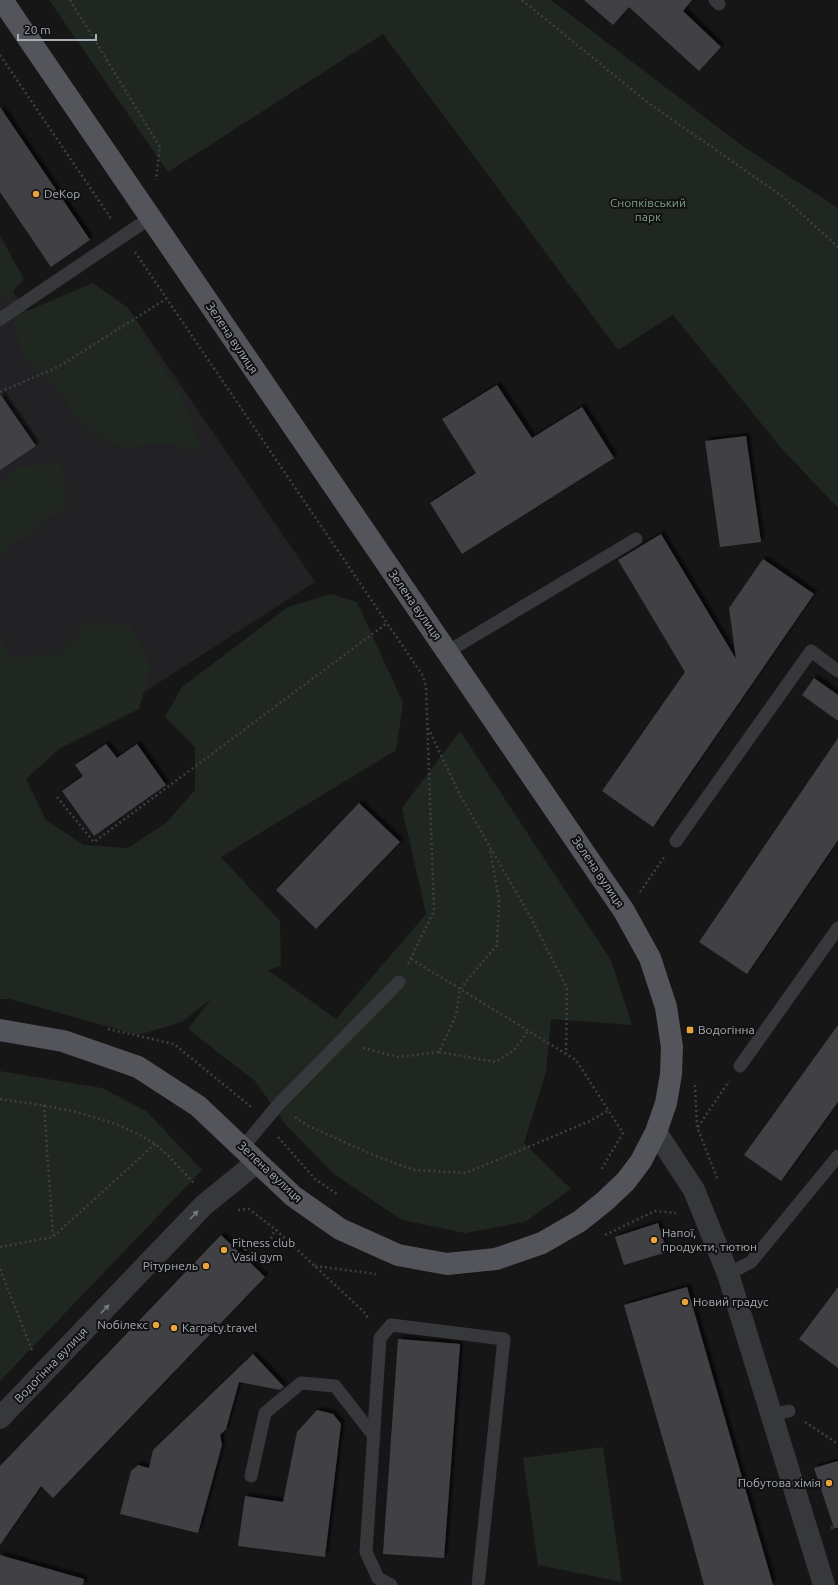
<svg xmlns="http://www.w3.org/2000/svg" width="838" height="1585" viewBox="0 0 838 1585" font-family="Ubuntu,sans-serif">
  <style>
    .built { fill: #222224 }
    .green { fill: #202720 }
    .building { fill: #404144; filter: url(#shadow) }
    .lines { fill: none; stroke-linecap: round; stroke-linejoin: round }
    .path { stroke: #3d3f43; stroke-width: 2.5; stroke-dasharray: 2 3; stroke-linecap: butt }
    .service { stroke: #37383c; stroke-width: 13 }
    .minor { stroke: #37383c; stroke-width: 22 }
    .primary { stroke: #53555b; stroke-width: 22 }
    .oneway { fill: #757980 }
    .poi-dot { fill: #e9a43c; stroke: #111112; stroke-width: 1.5 }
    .labels { text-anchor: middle; stroke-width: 4; stroke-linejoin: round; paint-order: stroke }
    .poi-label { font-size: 12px; fill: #a8aeb7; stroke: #111112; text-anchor: start }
    .park-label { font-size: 12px; fill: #80a180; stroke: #111112 }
    .street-label { font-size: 12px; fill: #a8aeb7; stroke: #111112 }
  </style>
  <defs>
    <filter id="shadow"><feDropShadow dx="3.5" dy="-3.5" stdDeviation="1" flood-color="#0009"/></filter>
  </defs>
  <rect width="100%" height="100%" fill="#161617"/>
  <path class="built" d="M 0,272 L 55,353 L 128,308 L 315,582 L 104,718 L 0,722 Z"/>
  <g class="green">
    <path d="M 49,0 L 551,0 L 744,147 L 838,208 L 838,508 L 783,450 L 673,315 L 618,350 L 383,34 L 168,172 Z"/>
    <path d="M 0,236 L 24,279 L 9,296 L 0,298 Z"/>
    <path d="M 93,283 L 128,308 L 136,320 L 156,358 L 181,395 L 197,436 L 200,451 L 165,443 L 121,448 L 83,425 L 57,389 L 24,360 L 13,317 Z"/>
    <path d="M 62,463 L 66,506 L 0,555 L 0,485 L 18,467 Z"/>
    <path d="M 331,594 L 357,602 L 403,703 L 396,750 L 221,857 L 280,921 L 281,966 L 268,970 L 336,1019 L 426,914 L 402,808 L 460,731 L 611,960 L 632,1025 L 551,1019 L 546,1072 L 524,1143 L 571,1189 L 525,1222 L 465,1233 L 402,1220 L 334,1174 L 286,1125 L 255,1081 L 188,1029 L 211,999 L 182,1022 L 138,1035 L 10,999 L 0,999 L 0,638 L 14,658 L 58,654 L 87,623 L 130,626 L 151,666 L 139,709 L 59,749 L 26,779 L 46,820 L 84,845 L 128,848 L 166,823 L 195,790 L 195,747 L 165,717 L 182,687 L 288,607 Z"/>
    <path d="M 0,1071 L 102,1088 L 146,1111 L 202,1170 L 0,1381 Z"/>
    <path d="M 603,1447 L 622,1582 L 538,1565 L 523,1458 Z"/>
  </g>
  <g class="building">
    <path d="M 584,0 L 692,0 L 683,11 L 721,47 L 699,71 L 629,7 L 613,25 Z"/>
    <path d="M 0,107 L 90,240 L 51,267 L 0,192 Z"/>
    <path d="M 497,385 L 532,438 L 582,407 L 614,458 L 462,554 L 430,503 L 476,473 L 442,419 Z"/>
    <path d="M 0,394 L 36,446 L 0,470 Z"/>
    <path d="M 746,436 L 761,542 L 720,547 L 705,441 Z"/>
    <path d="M 661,534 L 736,659 L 729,608 L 763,559 L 814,594 L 653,827 L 602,791 L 685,672 L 618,560 Z"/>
    <path d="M 814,678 L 838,695 L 838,721 L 802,695 Z"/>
    <path d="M 838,738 L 838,840 L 747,974 L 699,942 Z"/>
    <path d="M 106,744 L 117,758 L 137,744 L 166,785 L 94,836 L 62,791 L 83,776 L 75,765 Z"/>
    <path d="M 359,803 L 400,842 L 316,929 L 276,890 Z"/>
    <path d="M 838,1025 L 838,1102 L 781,1181 L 744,1155 Z"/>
    <path d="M 658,1223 L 667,1252 L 624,1265 L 615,1237 Z"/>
    <path d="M 221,1235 L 265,1277 L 53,1498 L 41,1486 L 0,1545 L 0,1466 Z"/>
    <path d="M 687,1287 L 773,1585 L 704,1585 L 691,1537 L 624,1305 Z"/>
    <path d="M 838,1287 L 838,1368 L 799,1339 Z"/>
    <path d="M 398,1339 L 460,1344 L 444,1558 L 383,1554 Z"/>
    <path d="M 253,1354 L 284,1387 L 280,1390 L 239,1382 L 226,1429 L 220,1435 L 222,1445 L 198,1533 L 120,1514 L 131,1471 L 138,1465 L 149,1468 L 153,1450 Z"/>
    <path d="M 317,1410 L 333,1414 L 341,1424 L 325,1557 L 238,1546 L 245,1496 L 283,1502 L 297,1432 Z"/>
    <path d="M 838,1461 L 838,1528 L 834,1528 L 814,1468 Z"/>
    <path d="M 0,1555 L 84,1579 L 83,1585 L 0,1585 Z"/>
  </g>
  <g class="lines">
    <g class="path">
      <path d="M 70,0 L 160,147 L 156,180"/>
      <path d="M 522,0 L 647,102 L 782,196 L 838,247"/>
      <path d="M 0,55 L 112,220"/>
      <path d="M 135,252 L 423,676 L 426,687 L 434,911 L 408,964"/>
      <path d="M 0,392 L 58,367 L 166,299"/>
      <path d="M 428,728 L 459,793 L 532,920 L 567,988 L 566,1054"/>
      <path d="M 57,797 L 94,842 L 387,623"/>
      <path d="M 640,892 L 665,856"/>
      <path d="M 411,959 L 576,1060 L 623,1133 L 601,1170"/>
      <path d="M 108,1029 L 174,1044 L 251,1107"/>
      <path d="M 363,1048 L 398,1057 L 439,1052 L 456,1015 L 460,989 L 497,945 L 499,900 L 490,849"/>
      <path d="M 439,1052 L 496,1062 L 514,1050 L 528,1031"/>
      <path d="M 695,1085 L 697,1127 L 718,1180"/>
      <path d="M 0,1099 C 51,1106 111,1115 155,1144 C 166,1152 183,1172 194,1183"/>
      <path d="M 44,1105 L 53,1236"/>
      <path d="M 295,1117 L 306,1125 L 376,1156 L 414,1170 L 466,1173 L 590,1121 L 609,1110"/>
      <path d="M 698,1127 L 729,1081"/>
      <path d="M 278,1137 L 315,1179 L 337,1194"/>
      <path d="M 238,1210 L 249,1209 L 275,1229 L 364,1312 L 369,1320"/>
      <path d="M 605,1235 L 655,1211 L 676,1213"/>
      <path d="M 0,1247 L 53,1237 L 155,1144"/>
      <path d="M 241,1254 L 246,1249 L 270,1241 L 275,1229"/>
      <path d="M 315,1266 L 376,1274"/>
      <path d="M 0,1269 L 32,1350"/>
      <path d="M 805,1422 L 838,1444"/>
      <path d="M 831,1528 L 838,1526"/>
    </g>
    <g class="service">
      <path d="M 715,0 L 719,4"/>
      <path d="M 0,319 L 150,218"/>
      <path d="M 447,652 L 636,539"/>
      <path d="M 676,841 L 811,651 L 838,671"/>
      <path d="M 740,1066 L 838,928"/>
      <path d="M 243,1147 L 278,1105 L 399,982"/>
      <path d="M 728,1274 L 751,1262 L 838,1156"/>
      <path d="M 771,1415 L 789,1411"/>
      <path d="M 251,1476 L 265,1413 L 301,1383 L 335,1386 L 374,1436"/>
      <path d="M 391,1585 L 378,1578 L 366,1552 L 380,1338 L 391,1325 L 504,1339 L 478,1585"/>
    </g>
    <g class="minor">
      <path d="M 656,1132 L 694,1190 L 728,1274 L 824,1585"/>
      <path d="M 0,1418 L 204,1205 L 257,1162"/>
    </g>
    <path class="primary" d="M 0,1030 L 63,1041 L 138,1067 L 198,1106 L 293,1196 L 340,1229 L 398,1255 L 447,1264 L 496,1259 L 542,1243 L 580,1221 L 605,1201 L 626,1181 L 641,1161 L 656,1132 L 666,1103 L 671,1074 L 672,1047 L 666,1007 L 650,958 L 624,911 L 2,0"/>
  </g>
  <defs><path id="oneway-solid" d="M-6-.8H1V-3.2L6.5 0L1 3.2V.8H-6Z"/></defs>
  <g class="oneway">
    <use href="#oneway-solid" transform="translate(194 1215) rotate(-46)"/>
    <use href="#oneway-solid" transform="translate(105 1309) rotate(-46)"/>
  </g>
  <g class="poi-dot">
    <circle cx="36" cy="194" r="4"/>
    <rect x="686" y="1026" width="8" height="8" rx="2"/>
    <circle cx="654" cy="1240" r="4"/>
    <circle cx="224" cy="1250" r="4"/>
    <circle cx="206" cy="1266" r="4"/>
    <circle cx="685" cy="1302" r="4"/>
    <circle cx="156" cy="1325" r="4"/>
    <circle cx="174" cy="1328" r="4"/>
    <circle cx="829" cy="1483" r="4"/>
  </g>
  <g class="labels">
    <g class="poi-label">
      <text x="44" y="198">DeKop</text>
      <text x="698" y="1034">Водогінна</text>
      <text x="662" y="1237">Напої,<tspan x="662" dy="14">продукти, тютюн</tspan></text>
      <text x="232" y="1247">Fitness club<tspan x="232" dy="14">Vasil gym</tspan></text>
      <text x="198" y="1270" text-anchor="end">Рітурнель</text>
      <text x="693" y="1306">Новий градус</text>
      <text x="148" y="1329" text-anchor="end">Nобілекс</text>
      <text x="182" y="1332">Karpaty.travel</text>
      <text x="821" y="1487" text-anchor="end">Побутова хімія</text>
    </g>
    <g class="park-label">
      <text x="648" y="207">Снопківський<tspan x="648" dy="14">парк</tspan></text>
    </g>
    <g class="street-label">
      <text transform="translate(232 338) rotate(56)" y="4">Зелена вулиця</text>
      <text transform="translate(415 605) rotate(55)" y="4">Зелена вулиця</text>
      <text transform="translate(598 872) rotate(56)" y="4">Зелена вулиця</text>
      <text transform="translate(270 1172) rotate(43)" y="4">Зелена вулиця</text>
      <text transform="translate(51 1365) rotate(-46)" y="4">Водогінна вулиця</text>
    </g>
  </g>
  <path d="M18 34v6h78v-6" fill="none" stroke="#a8aeb7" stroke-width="2"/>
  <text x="24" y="34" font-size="12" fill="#a8aeb7" stroke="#111112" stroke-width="3" paint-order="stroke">20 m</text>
</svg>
